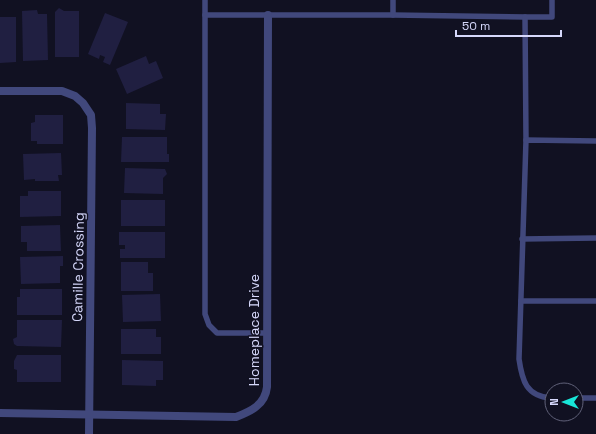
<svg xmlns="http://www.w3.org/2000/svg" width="596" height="434" viewBox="0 0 596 434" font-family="'Space Grotesk',sans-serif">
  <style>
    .building { fill: #201f41 }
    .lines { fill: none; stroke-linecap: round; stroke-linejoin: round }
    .lane { stroke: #41487c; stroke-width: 5.5 }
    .street { stroke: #41487c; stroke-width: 8 }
    .labels { text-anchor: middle; stroke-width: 3; stroke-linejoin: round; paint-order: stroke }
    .street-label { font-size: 14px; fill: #d6d8fb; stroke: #112 }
  </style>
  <rect width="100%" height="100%" fill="#112"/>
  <g class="building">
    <path d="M 59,8 L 64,11 L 79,11 L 79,57 L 55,57 L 55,12 Z"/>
    <path d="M 37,10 L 38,14 L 47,14 L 48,60 L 23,61 L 22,11 Z"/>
    <path d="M 105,13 L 128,22 L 110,65 L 103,62 L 105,57 L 100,55 L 99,59 L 88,54 Z"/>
    <path d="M 0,17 L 16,17 L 16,62 L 0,63 Z"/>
    <path d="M 146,56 L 149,64 L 156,61 L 163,78 L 127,94 L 116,69 Z"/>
    <path d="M 126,103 L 160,104 L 160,114 L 166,114 L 165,130 L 126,129 Z"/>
    <path d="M 35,115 L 63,115 L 63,144 L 37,144 L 37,141 L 31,141 L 31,123 L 35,122 Z"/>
    <path d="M 122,137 L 167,137 L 167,154 L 169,154 L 169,162 L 121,162 Z"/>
    <path d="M 61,153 L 62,175 L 58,175 L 59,181 L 35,181 L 35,179 L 24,180 L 23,154 Z"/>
    <path d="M 125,168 L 165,169 L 167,174 L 163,178 L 163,194 L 124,193 Z"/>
    <path d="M 28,191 L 61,191 L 61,216 L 20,217 L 20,196 L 28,196 Z"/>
    <rect x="121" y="200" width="44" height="26"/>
    <path d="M 60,225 L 61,251 L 27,251 L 27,242 L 21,242 L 21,226 Z"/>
    <path d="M 119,232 L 165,232 L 165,258 L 120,258 L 120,249 L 125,249 L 125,245 L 119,245 Z"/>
    <path d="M 63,256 L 63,266 L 60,266 L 60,283 L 21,284 L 20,257 Z"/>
    <path d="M 121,262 L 148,262 L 148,273 L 153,273 L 153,291 L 121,291 Z"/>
    <path d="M 20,289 L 62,289 L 62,315 L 17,315 L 17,297 L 20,297 Z"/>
    <path d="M 160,294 L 161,321 L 123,322 L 122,295 Z"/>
    <path d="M 17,320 L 62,320 L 61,347 L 17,346 L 14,344 L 13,339 L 17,337 Z"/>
    <path d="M 121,329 L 156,329 L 156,337 L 161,337 L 161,354 L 121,354 Z"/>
    <path d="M 17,355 L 61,355 L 61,382 L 17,382 L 17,370 L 14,369 L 14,361 Z"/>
    <path d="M 122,360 L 163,361 L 163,380 L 156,380 L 156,386 L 122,385 Z"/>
  </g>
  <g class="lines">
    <g class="lane">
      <path d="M 205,0 L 205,314 L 209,325 L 217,333 L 267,333"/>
      <path d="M 205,15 L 393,15 L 393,0"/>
      <path d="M 393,15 L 525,17"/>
      <path d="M 526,140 L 525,17 L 552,17 L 552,0"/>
      <path d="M 522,239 L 596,238"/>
      <path d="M 521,301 L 596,301"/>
      <path d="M 552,398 C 526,397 522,380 519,359 L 526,140 L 596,141"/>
      <path d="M 576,398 L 596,398"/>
    </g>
    <g class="street">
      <path d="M 0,91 L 62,91 L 75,96 L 83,103 L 91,115 L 92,128 L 89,434"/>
      <path d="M 0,413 L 236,417 C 251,411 265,405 267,387 L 268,15"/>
    </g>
  </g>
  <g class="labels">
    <g class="street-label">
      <text transform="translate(78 267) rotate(-89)" y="5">Camille Crossing</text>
      <text transform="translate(254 330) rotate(-90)" y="5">Homeplace Drive</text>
    </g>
  </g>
  <g transform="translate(564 402) rotate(270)"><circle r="19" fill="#111122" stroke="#606179"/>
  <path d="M0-3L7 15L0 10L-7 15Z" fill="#18e5d8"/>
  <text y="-6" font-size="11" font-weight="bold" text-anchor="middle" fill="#d6d8fb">N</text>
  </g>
  <path d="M456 30v6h105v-6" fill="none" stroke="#d6d8fb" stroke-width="2"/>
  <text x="462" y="30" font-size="12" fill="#d6d8fb" stroke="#111122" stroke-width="3" paint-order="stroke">50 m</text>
</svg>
